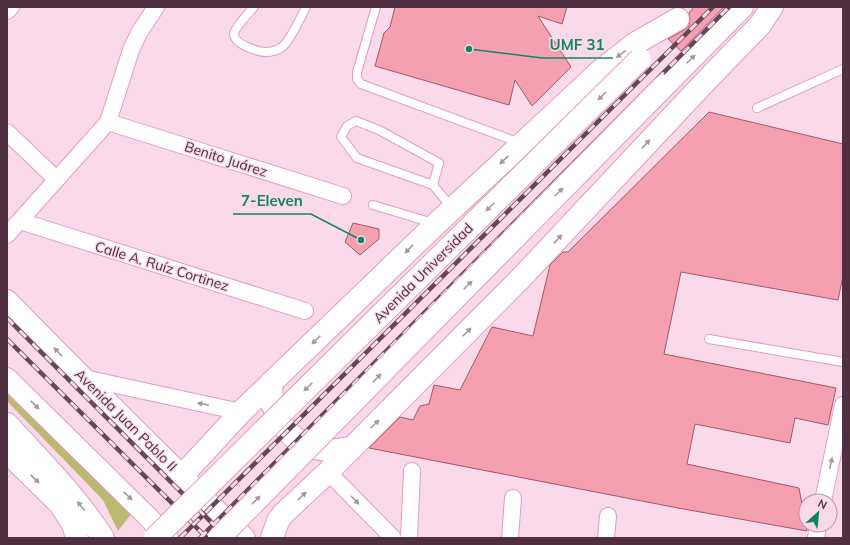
<svg xmlns="http://www.w3.org/2000/svg" width="850" height="545" viewBox="0 0 850 545" font-family="Mulish,sans-serif">
  <style>
    .green { fill: #bcb970 }
    .building { fill: #f4a0b1; stroke: #a4586a }
    .lines { fill: none; stroke-linecap: round; stroke-linejoin: round }
    .service-casing { stroke: #e59bc2; stroke-width: 10 }
    .minor-casing { stroke: #e59bc2; stroke-width: 18 }
    .tertiary-casing { stroke: #e59bc2; stroke-width: 22 }
    .trunk-casing { stroke: #e59bc2; stroke-width: 24 }
    .service { stroke: #fff; stroke-width: 8 }
    .minor { stroke: #fff; stroke-width: 16 }
    .tertiary { stroke: #fff; stroke-width: 20 }
    .trunk { stroke: #fff; stroke-width: 22 }
    .rail-casing { stroke: #664758; stroke-width: 4.5 }
    .rail { stroke: #fadaea; stroke-width: 3; stroke-dasharray: 9; stroke-linecap: butt }
    .trunk-bridge-casing { stroke: #e59bc2; stroke-width: 24; stroke-linecap: butt }
    .trunk-bridge { stroke: #fff; stroke-width: 22 }
    .oneway { fill: #a798a0 }
    .labels { text-anchor: middle; stroke-width: 3; stroke-linejoin: round; paint-order: stroke }
    .street-label { font-size: 14px; fill: #4f3041; stroke: #fadaea }
    .leader { fill: none; stroke: #148563; stroke-width: 1.5 }
    .callout-dot { fill: #148563; stroke: #fadaea; stroke-width: 1.5 }
    .callout-label { font-size: 15px; text-anchor: middle; font-weight: bold; fill: #148563; stroke: #fadaea; stroke-width: 3; stroke-linejoin: round; paint-order: stroke }
  </style>
  <rect width="100%" height="100%" fill="#fadaea"/>
  <path class="green" d="M 7,382 L 136,508 L 118,531 L 103,500 L 7,401 Z"/>
  <g class="building">
    <path d="M 395,7 L 567,7 L 562,24 L 538,16 L 571,67 L 532,106 L 515,80 L 509,105 L 375,66 L 384,33 L 390,27 Z"/>
    <path d="M 694,7 L 724,7 L 681,51 L 668,39 L 684,30 L 689,26 L 690,19 L 689,13 Z"/>
    <path d="M 709,112 L 843,144 L 843,276 L 838,300 L 681,272 L 664,354 L 836,388 L 828,425 L 795,418 L 790,443 L 695,424 L 687,464 L 799,488 L 807,531 L 678,508 L 369,448 L 400,417 L 413,420 L 420,406 L 429,404 L 434,385 L 460,390 L 492,327 L 533,336 L 550,265 L 563,252 L 568,252 Z"/>
    <path d="M 353,223 L 379,229 L 379,239 L 360,255 L 345,242 Z"/>
  </g>
  <g class="lines">
    <defs>
      <g id="service">
        <path d="M 254,7 C 249,13 235,27 234,34 C 234,44 256,51 264,52 C 270,52 278,50 282,47 C 290,41 301,17 306,7"/>
        <path d="M 376,7 L 357,72 L 357,79 L 361,84 L 520,143"/>
        <path d="M 757,108 L 843,69"/>
        <path d="M 433,185 L 439,163 L 379,130 L 356,121 L 347,126 L 341,137 L 357,158 L 433,185 L 452,208"/>
        <path d="M 373,205 L 433,223"/>
        <path d="M 709,339 L 843,362"/>
      </g>
      <g id="minor">
        <path d="M 7,11 L 11,7"/>
        <path d="M 108,122 L 343,196"/>
        <path d="M 7,132 L 56,179"/>
        <path d="M 20,221 L 305,311"/>
        <path d="M 7,235 L 108,122 L 131,50 L 139,33 L 156,7"/>
        <path d="M 84,378 L 241,412"/>
        <path d="M 328,472 L 393,538"/>
        <path d="M 823,501 L 843,405"/>
        <path d="M 409,538 L 412,471"/>
        <path d="M 510,538 L 513,498"/>
        <path d="M 606,538 L 608,516"/>
        <path d="M 816,538 L 818,525"/>
      </g>
      <g id="tertiary">
        <path d="M 7,300 L 84,378 L 245,538"/>
        <path d="M 7,378 L 146,515 L 168,538"/>
      </g>
      <g id="trunk">
        <path d="M 664,86 L 742,7"/>
        <path d="M 271,383 L 272,403 L 280,422 L 293,437 L 311,447 L 331,451 L 352,448"/>
        <path d="M 7,424 C 41,461 76,496 103,538"/>
        <path d="M 7,452 L 60,504 L 73,524 L 77,538"/>
        <path d="M 182,476 L 241,412 L 271,383 L 436,224 L 599,72 L 636,43 L 678,19"/>
        <path d="M 272,538 L 278,521 L 283,514 L 328,472 L 521,278 L 704,83 L 760,25 L 772,7"/>
      </g>
    </defs>
    <use href="#service" class="service-casing"/>
    <use href="#minor" class="minor-casing"/>
    <use href="#tertiary" class="tertiary-casing"/>
    <use href="#trunk" class="trunk-casing"/>
    <use href="#service" class="service"/>
    <use href="#minor" class="minor"/>
    <use href="#tertiary" class="tertiary"/>
    <use href="#trunk" class="trunk"/>
    <defs>
      <g id="rail">
        <path d="M 7,318 L 227,538"/>
        <path d="M 7,339 L 207,538"/>
        <path d="M 180,538 L 713,7"/>
        <path d="M 200,538 L 729,7"/>
      </g>
    </defs>
    <use href="#rail" class="rail-casing"/>
    <use href="#rail" class="rail"/>
    <defs>
      <g id="trunk-bridge">
        <path d="M 155,538 L 640,59"/>
        <path d="M 219,538 L 664,86"/>
      </g>
    </defs>
    <use href="#trunk-bridge" class="trunk-bridge-casing"/>
    <use href="#trunk-bridge" class="trunk-bridge"/>
  </g>
  <defs><path id="oneway-solid" d="M-6-.8H1V-3.2L6.5 0L1 3.2V.8H-6Z"/></defs>
  <g class="oneway">
    <use href="#oneway-solid" transform="translate(621 54) rotate(143)"/>
    <use href="#oneway-solid" transform="translate(691 59) rotate(-45)"/>
    <use href="#oneway-solid" transform="translate(602 96) rotate(135)"/>
    <use href="#oneway-solid" transform="translate(646 144) rotate(-47)"/>
    <use href="#oneway-solid" transform="translate(504 160) rotate(137)"/>
    <use href="#oneway-solid" transform="translate(559 192) rotate(-45)"/>
    <use href="#oneway-solid" transform="translate(490 207) rotate(135)"/>
    <use href="#oneway-solid" transform="translate(558 239) rotate(-47)"/>
    <use href="#oneway-solid" transform="translate(409 249) rotate(136)"/>
    <use href="#oneway-solid" transform="translate(468 285) rotate(-45)"/>
    <use href="#oneway-solid" transform="translate(467 332) rotate(-45)"/>
    <use href="#oneway-solid" transform="translate(316 340) rotate(136)"/>
    <use href="#oneway-solid" transform="translate(58 352) rotate(-134)"/>
    <use href="#oneway-solid" transform="translate(377 378) rotate(-45)"/>
    <use href="#oneway-solid" transform="translate(308 387) rotate(135)"/>
    <use href="#oneway-solid" transform="translate(203 404) rotate(-168)"/>
    <use href="#oneway-solid" transform="translate(35 405) rotate(44)"/>
    <use href="#oneway-solid" transform="translate(375 424) rotate(-45)"/>
    <use href="#oneway-solid" transform="translate(831 463) rotate(-78)"/>
    <use href="#oneway-solid" transform="translate(35 479) rotate(44)"/>
    <use href="#oneway-solid" transform="translate(128 496) rotate(44)"/>
    <use href="#oneway-solid" transform="translate(302 496) rotate(-43)"/>
    <use href="#oneway-solid" transform="translate(256 500) rotate(-45)"/>
    <use href="#oneway-solid" transform="translate(355 500) rotate(46)"/>
    <use href="#oneway-solid" transform="translate(81 506) rotate(-128)"/>
  </g>
  <g class="labels">
    <g class="street-label">
      <text transform="translate(226 159) rotate(18)" y="5">Benito Juárez</text>
      <text transform="translate(162 266) rotate(17)" y="5">Calle A. Ruíz Cortinez</text>
      <text transform="translate(423 273) rotate(-45)" y="5">Avenida Universidad</text>
      <text transform="translate(126 420) rotate(45)" y="5">Avenida Juan Pablo II</text>
    </g>
  </g>
  <path class="leader" d="M469 49L542 58H613M361 240L311 214H233"/>
  <g class="callout-dot">
    <circle cx="469" cy="49" r="4"/>
    <circle cx="361" cy="240" r="4"/>
  </g>
  <g class="callout-label">
    <text x="577" y="50">UMF 31</text>
    <text x="272" y="206">7-Eleven</text>
  </g>
  <rect width="850" height="545" fill="none" stroke="#4f3041" stroke-width="16"/>
  <g transform="translate(818 513) rotate(27)"><circle r="19" fill="#fadaea" stroke="#b696a6"/>
  <path d="M0-3L7 15L0 10L-7 15Z" fill="#148563"/>
  <text y="-6" font-size="11" font-weight="bold" text-anchor="middle" fill="#4f3041">N</text>
  </g>
</svg>
